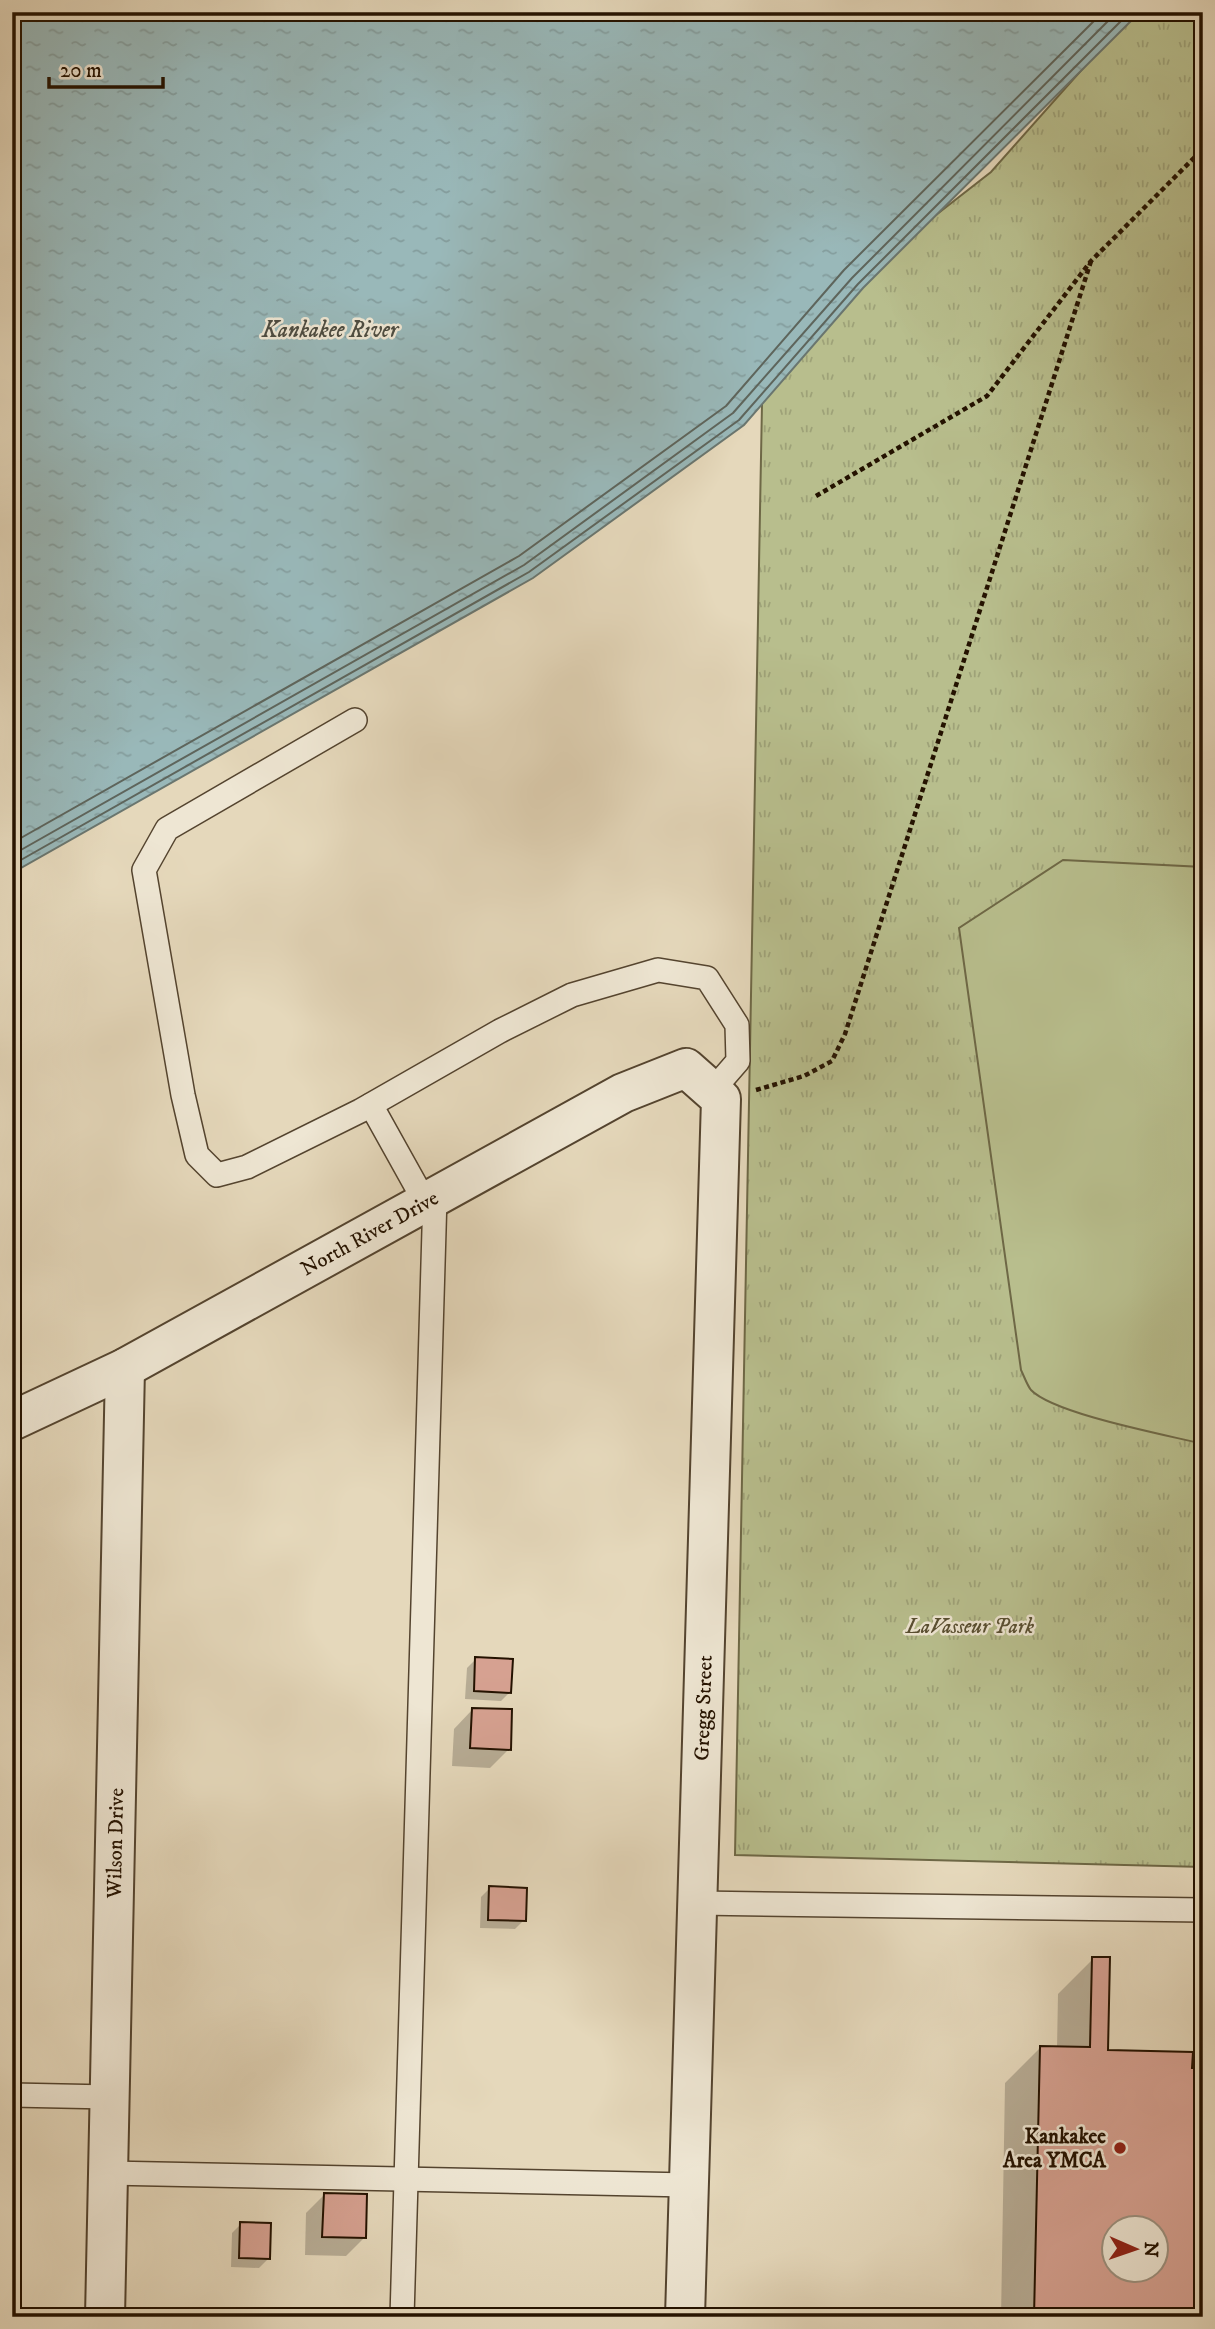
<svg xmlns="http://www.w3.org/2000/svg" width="1215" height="2329" viewBox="0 0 1215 2329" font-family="'IM FELL DW Pica',serif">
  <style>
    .grass { fill: url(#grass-tufts); stroke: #6e6846; stroke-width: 2 }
    .pitch { fill: #b8be8d; stroke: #6e6846; stroke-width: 2 }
    .water { fill: url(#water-ripples); stroke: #6a766f; stroke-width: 2 }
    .shadow { fill: #0003; fill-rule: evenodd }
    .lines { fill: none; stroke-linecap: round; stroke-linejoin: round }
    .shore { stroke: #5e655c; stroke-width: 2 }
    .building { fill: #d6a191; stroke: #241200; stroke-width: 2; fill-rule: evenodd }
    .lane-casing { stroke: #54442f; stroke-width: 26 }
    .street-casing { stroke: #54442f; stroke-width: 42 }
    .path { stroke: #241200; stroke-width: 4.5; stroke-dasharray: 5 3.5; stroke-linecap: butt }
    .lane { stroke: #eee6d3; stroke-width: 23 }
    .street { stroke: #eee6d3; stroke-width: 38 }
    .poi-dot { fill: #8f2418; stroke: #eee6d3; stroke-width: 2.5 }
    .labels { text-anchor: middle; stroke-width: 5; stroke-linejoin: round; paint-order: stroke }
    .street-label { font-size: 21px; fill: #241200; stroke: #eee6d3 }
    .park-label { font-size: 21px; font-style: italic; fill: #584e31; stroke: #eee6d3 }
    .poi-label { font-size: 21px; font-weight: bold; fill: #241200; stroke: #eee6d3; text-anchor: end }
    .water-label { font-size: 23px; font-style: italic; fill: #4d4c41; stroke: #eee6d3 }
  </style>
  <defs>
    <pattern id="grass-tufts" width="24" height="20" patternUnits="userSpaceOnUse" patternTransform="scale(1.75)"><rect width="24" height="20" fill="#b8be8d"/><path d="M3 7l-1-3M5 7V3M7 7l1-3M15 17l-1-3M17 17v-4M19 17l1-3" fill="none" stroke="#9ea278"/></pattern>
    <pattern id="water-ripples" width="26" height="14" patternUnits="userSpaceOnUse" patternTransform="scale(1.75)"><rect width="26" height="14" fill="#99b8b9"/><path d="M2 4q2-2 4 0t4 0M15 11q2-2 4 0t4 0" fill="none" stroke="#849d9d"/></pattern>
  </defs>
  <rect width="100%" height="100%" fill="#e5d8bb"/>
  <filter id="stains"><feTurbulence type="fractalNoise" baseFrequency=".00286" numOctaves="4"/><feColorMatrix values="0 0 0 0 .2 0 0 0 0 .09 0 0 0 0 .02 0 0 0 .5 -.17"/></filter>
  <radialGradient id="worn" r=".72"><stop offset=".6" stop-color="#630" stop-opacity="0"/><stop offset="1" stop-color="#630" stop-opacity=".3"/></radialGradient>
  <path class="grass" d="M 1133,12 L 1203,12 L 1203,1867 L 735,1855 L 763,350 L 991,172 Z"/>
  <path class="pitch" d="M 1063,860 L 1203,867 L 1203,1444 C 1167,1435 1054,1414 1031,1390 C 1027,1385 1024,1376 1021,1370 L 959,928 Z"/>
  <path class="water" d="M 28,12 L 1140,12 L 863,288 L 744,425 L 533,578 L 12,873 L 12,21 Z"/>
  <g class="shadow">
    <path d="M 476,1659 L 510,1692 L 501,1701 L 465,1699 L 467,1668 Z"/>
    <path d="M 472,1710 L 509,1749 L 490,1768 L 452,1766 L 454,1729 Z"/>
    <path d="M 490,1888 L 524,1920 L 515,1929 L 480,1928 L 481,1897 Z"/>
    <path d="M 1093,1959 L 1106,2052 L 1191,2070 L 1203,2317 L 1001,2317 L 1005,2083 L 1040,2048 L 1057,2048 L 1058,1994 ZM 1114,2228 L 1156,2228 L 1156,2270 L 1114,2270 Z"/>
    <path d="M 325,2194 L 364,2238 L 346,2256 L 305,2255 L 306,2213 Z"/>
    <path d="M 241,2224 L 268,2259 L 259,2268 L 231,2267 L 232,2233 Z"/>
  </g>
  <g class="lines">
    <g class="shore">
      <path d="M 12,843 L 519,556 L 726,406 L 844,270 L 1103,12"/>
      <path d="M 12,855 L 524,565 L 733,413 L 852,278 L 1117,12"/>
      <path d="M 12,865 L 529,572 L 739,420 L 858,284 L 1130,12"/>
    </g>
  </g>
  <g class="building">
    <path d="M 475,1657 L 513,1659 L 511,1693 L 474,1691 Z"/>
    <path d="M 472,1708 L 512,1709 L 511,1750 L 470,1748 Z"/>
    <path d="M 489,1886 L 527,1888 L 526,1921 L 488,1920 Z"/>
    <path d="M 1092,1957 L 1110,1957 L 1108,2050 L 1193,2052 L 1192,2068 L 1203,2068 L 1203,2317 L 1034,2317 L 1040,2046 L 1090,2047 ZM 1114,2228 L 1156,2228 L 1156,2270 L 1114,2270 Z"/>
    <path d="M 324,2193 L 367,2194 L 366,2238 L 322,2237 Z"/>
    <path d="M 240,2222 L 271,2223 L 270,2259 L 239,2258 Z"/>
  </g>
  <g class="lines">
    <defs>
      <g id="lane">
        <path d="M 355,720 L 167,829 L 144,870 L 183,1095 L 197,1155 L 217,1175 L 247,1167 L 360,1111 L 500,1031 L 572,995 L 658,970 L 707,978 L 737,1025 L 738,1061 L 712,1091"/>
        <path d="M 371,1105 L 425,1202"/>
        <path d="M 697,1903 L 1203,1910"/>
        <path d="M 12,2095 L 110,2097"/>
        <path d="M 108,2173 L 689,2185"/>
        <path d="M 402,2317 L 435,1196"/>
      </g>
      <g id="street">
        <path id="s1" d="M 12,1421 L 125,1368 L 623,1093 L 686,1068 L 721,1099 L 685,2317"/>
        <path id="s2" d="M 105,2317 L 125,1368"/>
      </g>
    </defs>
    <use href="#lane" class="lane-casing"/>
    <use href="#street" class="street-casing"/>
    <g class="path">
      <path d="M 816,496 L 987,396 L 1091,261 L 1203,149"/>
      <path d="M 756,1090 L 804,1076 L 832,1061 L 845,1034 L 1091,261"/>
    </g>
    <use href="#lane" class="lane"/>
    <use href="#street" class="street"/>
  </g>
  <circle class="poi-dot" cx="1120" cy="2148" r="7"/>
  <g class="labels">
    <g class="street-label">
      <text dy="7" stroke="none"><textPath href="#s1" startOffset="404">North River Drive</textPath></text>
      <text transform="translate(703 1708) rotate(-88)" y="7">Gregg Street</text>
      <text dy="7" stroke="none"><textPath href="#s2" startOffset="474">Wilson Drive</textPath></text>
    </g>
    <g class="park-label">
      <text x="970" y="1633">LaVasseur Park</text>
    </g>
    <g class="poi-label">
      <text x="1106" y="2143">Kankakee<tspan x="1106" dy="24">Area YMCA</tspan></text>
    </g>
    <g class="water-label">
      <text x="330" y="337">Kankakee River</text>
    </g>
  </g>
  <rect width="1215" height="2329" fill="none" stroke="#e5d8bb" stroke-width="42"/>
  <rect x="14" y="14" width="1187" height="2301" fill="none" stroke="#241200" stroke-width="3.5"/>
  <rect x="21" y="21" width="1173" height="2287" fill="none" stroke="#241200" stroke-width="2"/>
  <g transform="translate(1135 2249) rotate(92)"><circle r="33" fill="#eee6d3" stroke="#9d917f" stroke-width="2"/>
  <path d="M0-5L12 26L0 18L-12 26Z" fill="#8f2418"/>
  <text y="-10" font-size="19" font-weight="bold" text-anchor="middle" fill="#241200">N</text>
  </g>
  <path d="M49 77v10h114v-10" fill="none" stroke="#241200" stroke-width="3.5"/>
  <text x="60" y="77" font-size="21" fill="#241200" stroke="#eee6d3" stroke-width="5" paint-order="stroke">20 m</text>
  <rect width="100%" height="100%" filter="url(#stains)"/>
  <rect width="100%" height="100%" fill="url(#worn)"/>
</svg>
